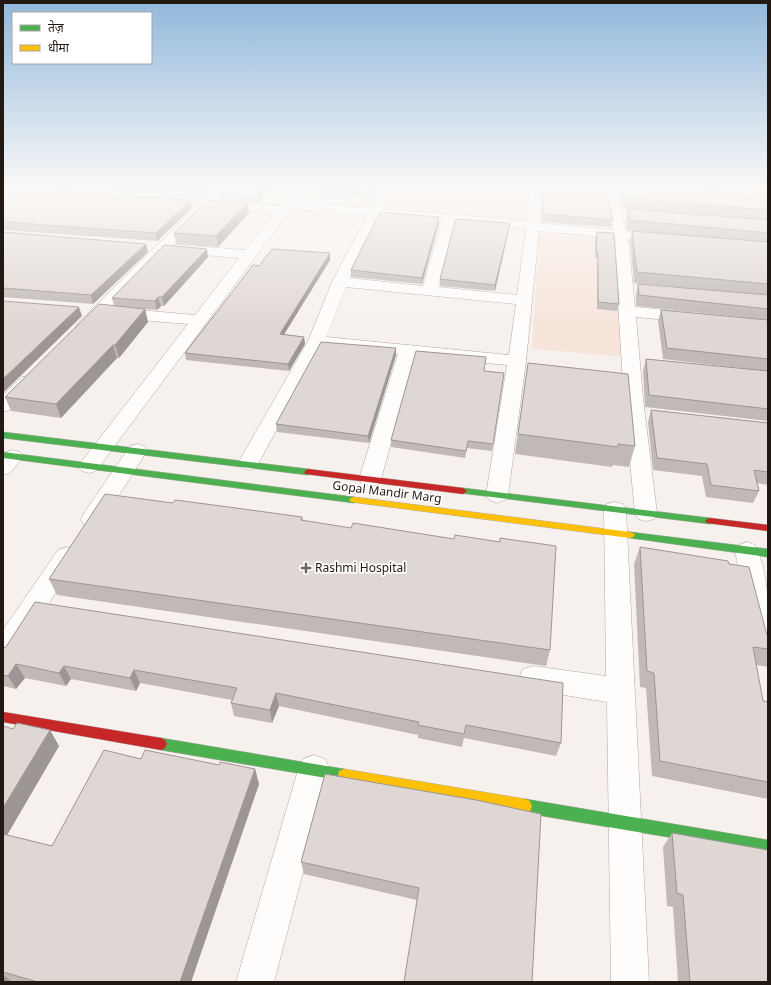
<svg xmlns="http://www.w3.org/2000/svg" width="771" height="985" viewBox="0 0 771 985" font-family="'Noto Sans','Noto Sans Devanagari',sans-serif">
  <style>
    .green { fill: #f7e5db }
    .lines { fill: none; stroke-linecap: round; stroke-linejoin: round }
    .street-casing { stroke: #b0a8a4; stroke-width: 1 }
    .fast-casing { stroke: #b0a8a4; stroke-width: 1 }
    .slow-casing { stroke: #b0a8a4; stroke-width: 1 }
    .jam-casing { stroke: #b0a8a4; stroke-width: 1 }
    .street { fill: #fefdfc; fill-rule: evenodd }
    .fast { fill: #4caf50; fill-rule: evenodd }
    .slow { fill: #ffc107; fill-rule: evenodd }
    .jam { fill: #c62828; fill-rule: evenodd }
    .wall { fill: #c0b9b5 }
    .shaded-wall { fill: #9c9694 }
    .building { fill: #dfd7d3; stroke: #9c9694 }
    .poi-dot { fill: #6d6560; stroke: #fff; stroke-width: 1.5 }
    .labels { text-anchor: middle; stroke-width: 3.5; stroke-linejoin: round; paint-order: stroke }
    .street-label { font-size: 12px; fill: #221913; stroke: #fff }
    .poi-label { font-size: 12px; fill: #221913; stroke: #fff; text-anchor: start }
  </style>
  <rect width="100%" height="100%" fill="#f7f1ee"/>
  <g class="green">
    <path d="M 394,188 L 527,188 L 524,220 L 383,210 Z"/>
    <path d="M 539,234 L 611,239 L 626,357 L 532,349 Z"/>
  </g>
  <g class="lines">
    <defs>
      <g id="street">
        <path d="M 215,188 L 228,188 L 90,329 L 84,331 L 78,329 L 76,326 L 78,323 Z"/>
        <path d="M 294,188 L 306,188 L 296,202 L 371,208 L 381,188 L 393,188 L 383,209 L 527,221 L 529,188 L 541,188 L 540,223 L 613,230 L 605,189 L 616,188 L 626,231 L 660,234 L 665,235 L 667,238 L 665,241 L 660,242 L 628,239 L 635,307 L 689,312 L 695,314 L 697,317 L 695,320 L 689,322 L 636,317 L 643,399 L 657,513 L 654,519 L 646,521 L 638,519 L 635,513 L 624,399 L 614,238 L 539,231 L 526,361 L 508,495 L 505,500 L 497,503 L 489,500 L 486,495 L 507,365 L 415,356 L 381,479 L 378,484 L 370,486 L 362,484 L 359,479 L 398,354 L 321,347 L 256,468 L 249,470 L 242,468 L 238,463 L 308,341 L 332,282 L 367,215 L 291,209 L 96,471 L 89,473 L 82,471 L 78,466 L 82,461 L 188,324 L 116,318 L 110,316 L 108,313 L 110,310 L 116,308 L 195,315 L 239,258 L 178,253 L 173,252 L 171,249 L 173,246 L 178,245 L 245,250 L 274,213 L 220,209 L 214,205 L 216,202 L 280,206 ZM 379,216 L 442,221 L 423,286 L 349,278 ZM 454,222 L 526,229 L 517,295 L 438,287 ZM 346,287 L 516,304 L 509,355 L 326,337 Z"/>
        <path d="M 28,376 L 34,377 L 37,381 L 10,410 L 3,412 L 3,395 L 22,377 Z"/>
        <path d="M 137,444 L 144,446 L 147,451 L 100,525 L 92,527 L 84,525 L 81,519 L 84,513 L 130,446 Z"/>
        <path d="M 13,450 L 20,452 L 23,457 L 10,473 L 3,475 L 3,455 L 6,452 Z"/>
        <path d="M 615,502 L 623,504 L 626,510 L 649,982 L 611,982 L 607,702 L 533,690 L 523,687 L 519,678 L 523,669 L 533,666 L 606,676 L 604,510 L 607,504 Z"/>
        <path d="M 747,542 L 755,545 C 771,577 768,619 768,654 L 758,651 L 755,643 L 735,551 L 739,545 Z"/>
        <path d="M 67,547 L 76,550 L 79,556 L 13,660 L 3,664 L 3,630 L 58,550 Z"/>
        <path d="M 314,755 L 325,759 L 330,770 L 274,982 L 236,982 L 298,770 L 303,759 Z"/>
      </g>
      <g id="fast">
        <path d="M 3,432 L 308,469 L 312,472 L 308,475 L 3,438 Z"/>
        <path d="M 3,452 L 354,497 L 359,500 L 354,503 L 3,458 Z"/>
        <path d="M 463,488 L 710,518 L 713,519 L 715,521 L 713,523 L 710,524 L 460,493 L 459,491 L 460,489 Z"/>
        <path d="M 630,532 L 768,549 L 768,557 L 630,538 L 627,537 L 625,535 L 627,533 Z"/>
        <path d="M 161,738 L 344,769 L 349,771 L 350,775 L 349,779 L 344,781 L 161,750 L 157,748 L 155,744 L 157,740 Z"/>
        <path d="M 525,799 L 768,840 L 768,854 L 525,813 L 520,811 L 518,806 L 520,801 Z"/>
      </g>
      <g id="slow">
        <path d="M 354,497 L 630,532 L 633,533 L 635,535 L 633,537 L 630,538 L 351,502 L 349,500 L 351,498 Z"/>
        <path d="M 344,769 L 525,799 L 530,801 L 532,806 L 530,811 L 525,813 L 344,781 L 339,779 L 338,775 L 339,771 Z"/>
      </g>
      <g id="jam">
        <path d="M 308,469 L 463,488 L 467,491 L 463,494 L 305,474 L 304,472 Z"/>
        <path d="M 710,518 L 768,525 L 768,531 L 707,523 L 705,521 L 707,519 Z"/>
        <path d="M 3,712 L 161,738 L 165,740 L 167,744 L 165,748 L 161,750 L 3,722 Z"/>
      </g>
    </defs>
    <use href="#street" class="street-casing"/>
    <use href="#fast" class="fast-casing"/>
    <use href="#slow" class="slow-casing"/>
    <use href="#jam" class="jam-casing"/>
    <use href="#street" class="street"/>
    <use href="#fast" class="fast"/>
    <use href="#slow" class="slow"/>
    <use href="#jam" class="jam"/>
  </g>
  <g class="wall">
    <path d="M 3,188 L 192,208 L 157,241 L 3,230 Z"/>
    <path d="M 62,188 L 213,188 L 202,198 Z"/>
    <path d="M 222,188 L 271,188 L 258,203 L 219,200 L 218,192 Z"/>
    <path d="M 319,188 L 374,188 L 367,199 L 318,195 L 317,190 Z"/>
    <path d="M 542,188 L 606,188 L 613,220 L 611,227 L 542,222 Z"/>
    <path d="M 621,188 L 669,188 L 768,196 L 768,295 L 634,283 L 630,241 L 632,231 L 702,237 L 627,230 L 626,219 L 628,209 L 736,217 L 623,208 L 620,194 Z"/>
    <path d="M 682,188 L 736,188 L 735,192 Z"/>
    <path d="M 249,213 L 218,247 L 176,244 L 174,233 Z"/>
    <path d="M 439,223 L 422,284 L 351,277 L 351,270 Z"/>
    <path d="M 510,223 L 509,229 L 495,291 L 440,286 L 440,279 Z"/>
    <path d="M 3,232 L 148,252 L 93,304 L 3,297 Z"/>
    <path d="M 597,232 L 619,304 L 617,311 L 597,309 L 597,258 L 595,258 L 595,238 Z"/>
    <path d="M 208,257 L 164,306 L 161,306 L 157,310 L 145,309 L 148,322 L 119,358 L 117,358 L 61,418 L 11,411 L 5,397 L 114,306 L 112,298 Z"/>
    <path d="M 330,260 L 284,334 L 304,337 L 305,344 L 289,371 L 186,360 L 185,353 L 259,266 Z"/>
    <path d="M 638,284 L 768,295 L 768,320 L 636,306 L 636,295 Z"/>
    <path d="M 661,310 L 768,320 L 768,421 L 645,407 L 643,371 L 646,359 L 758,370 L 663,359 L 658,321 Z"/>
    <path d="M 396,348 L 396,355 L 369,443 L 277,432 L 276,424 Z"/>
    <path d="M 528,363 L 635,446 L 629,467 L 613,465 L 612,467 L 515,454 Z"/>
    <path d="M 484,371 L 504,373 L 492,451 L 467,448 L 465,458 L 391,447 L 391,440 Z"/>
    <path d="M 651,410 L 768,423 L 768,485 L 757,483 L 759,491 L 753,503 L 706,497 L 702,476 L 653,470 L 648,422 Z"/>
    <path d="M 173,503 L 302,517 L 303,520 L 550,650 L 546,666 L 57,595 L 49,579 Z"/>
    <path d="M 640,547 L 729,564 L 767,635 L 768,636 L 768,667 L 756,665 L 763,701 L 768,702 L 768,799 L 652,776 L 646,688 L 640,687 L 634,564 Z"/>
    <path d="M 35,602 L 561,743 L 556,756 L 464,738 L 462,747 L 418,738 L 418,735 L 279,706 L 272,723 L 234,716 L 231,703 L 232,700 L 140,683 L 136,691 L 71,679 L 66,686 L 25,678 L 16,689 L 3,686 L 3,648 L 6,647 Z"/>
    <path d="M 3,726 L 59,746 L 7,835 L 52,846 L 141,759 L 219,765 L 255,769 L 259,784 L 191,982 L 15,982 L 11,981 L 3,982 Z"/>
    <path d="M 325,774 L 532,982 L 417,900 L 304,874 L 301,862 Z"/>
    <path d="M 672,833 L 768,982 L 678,982 L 673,907 L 667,906 L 663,847 Z"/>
  </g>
  <g class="shaded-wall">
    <path d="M 204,188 L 213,188 L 202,198 L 201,191 Z"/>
    <path d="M 263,188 L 271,188 L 258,203 L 257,195 Z"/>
    <path d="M 370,188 L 374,188 L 367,199 L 367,193 Z"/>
    <path d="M 191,200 L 192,208 L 157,241 L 156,233 Z"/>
    <path d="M 248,202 L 249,213 L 218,247 L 216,236 Z"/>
    <path d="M 439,217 L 439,223 L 422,284 L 422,278 Z"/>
    <path d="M 510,223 L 509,229 L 495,291 L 495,285 Z"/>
    <path d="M 146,244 L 148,252 L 93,304 L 91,295 Z"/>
    <path d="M 207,249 L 208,257 L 164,306 L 162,297 Z"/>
    <path d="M 330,253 L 330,260 L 280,341 L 280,334 Z"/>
    <path d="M 158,297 L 161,306 L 157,310 L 155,301 Z"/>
    <path d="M 79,307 L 82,316 L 3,393 L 3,379 Z"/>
    <path d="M 145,309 L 148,322 L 119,358 L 115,345 Z"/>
    <path d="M 304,337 L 305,344 L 289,371 L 288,364 Z"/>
    <path d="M 113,345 L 117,358 L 61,418 L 56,404 Z"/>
    <path d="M 396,348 L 396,355 L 369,443 L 368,436 Z"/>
    <path d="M 16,664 L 25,678 L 16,689 L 8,676 Z"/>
    <path d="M 64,666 L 71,679 L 66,686 L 59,673 Z"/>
    <path d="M 134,670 L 140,683 L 136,691 L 130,678 Z"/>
    <path d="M 276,693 L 279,706 L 272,723 L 270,710 Z"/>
    <path d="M 50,730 L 59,746 L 3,842 L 3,808 Z"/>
    <path d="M 255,769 L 259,784 L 191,982 L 180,982 Z"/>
    <path d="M 3,975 L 11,981 L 10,982 L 3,982 Z"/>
  </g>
  <g class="building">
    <path d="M 3,188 L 20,188 L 191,200 L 156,233 L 3,222 Z"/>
    <path d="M 167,188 L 204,188 L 201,191 Z"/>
    <path d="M 222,188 L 263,188 L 257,195 L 218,192 Z"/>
    <path d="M 319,188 L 370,188 L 367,193 L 317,190 Z"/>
    <path d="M 543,188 L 606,188 L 613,220 L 543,214 Z"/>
    <path d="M 623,188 L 669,188 L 768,196 L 768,210 L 625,198 Z"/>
    <path d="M 208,200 L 248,202 L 216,236 L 174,233 Z"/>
    <path d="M 628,209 L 768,220 L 768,233 L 630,220 Z"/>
    <path d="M 380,212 L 439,217 L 422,278 L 351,270 Z"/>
    <path d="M 456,219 L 510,223 L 495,285 L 440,279 Z"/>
    <path d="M 632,231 L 768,242 L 768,284 L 637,272 Z"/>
    <path d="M 3,232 L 146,244 L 91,295 L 3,288 Z"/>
    <path d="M 597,232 L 614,233 L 619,304 L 598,302 L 598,252 L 596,252 Z"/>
    <path d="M 164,245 L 207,249 L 162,297 L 158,297 L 155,301 L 112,298 Z"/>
    <path d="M 272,249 L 330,253 L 280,334 L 304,337 L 288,364 L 185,353 L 253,265 L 259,266 Z"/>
    <path d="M 638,284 L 768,295 L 768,309 L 639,295 Z"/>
    <path d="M 3,301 L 79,307 L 3,379 Z"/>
    <path d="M 99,304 L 145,309 L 115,345 L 113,345 L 56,404 L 5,397 Z"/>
    <path d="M 661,310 L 768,320 L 768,359 L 667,348 Z"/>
    <path d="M 321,342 L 396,348 L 368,436 L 276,424 Z"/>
    <path d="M 416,351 L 486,357 L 484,371 L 504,373 L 493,444 L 468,441 L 466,451 L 391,440 Z"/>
    <path d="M 646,359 L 768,371 L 768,409 L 649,395 Z"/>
    <path d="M 528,363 L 628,374 L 635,446 L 618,444 L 618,447 L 518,434 Z"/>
    <path d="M 651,410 L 768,423 L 768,472 L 754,470 L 759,491 L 711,485 L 707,464 L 657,458 Z"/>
    <path d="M 105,494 L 173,503 L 175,500 L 221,506 L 302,517 L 301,520 L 351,528 L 353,523 L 454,539 L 455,535 L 500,542 L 500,538 L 556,546 L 550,650 L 49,579 Z"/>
    <path d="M 640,547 L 728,561 L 729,564 L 749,567 L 767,635 L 768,636 L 768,649 L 753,647 L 763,701 L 768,702 L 768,782 L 660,761 L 654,673 L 647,671 Z"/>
    <path d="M 35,602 L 563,683 L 561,743 L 466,725 L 464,734 L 418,725 L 419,722 L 276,693 L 270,710 L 231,703 L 237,688 L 134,670 L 130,678 L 64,666 L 59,673 L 16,664 L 8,676 L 3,675 L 3,648 L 6,647 Z"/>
    <path d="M 17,723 L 50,730 L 3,808 L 3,726 L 13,729 Z"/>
    <path d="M 104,750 L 141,759 L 145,750 L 219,765 L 220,762 L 255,769 L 180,982 L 38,982 L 3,972 L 3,834 L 52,846 Z"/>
    <path d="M 325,774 L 476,800 L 541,814 L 532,982 L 404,982 L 419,888 L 301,862 Z"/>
    <path d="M 672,833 L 768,850 L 768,982 L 690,982 L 683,895 L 677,893 Z"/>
  </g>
  <linearGradient id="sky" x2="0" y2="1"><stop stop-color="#91b8dc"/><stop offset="0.58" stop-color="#fbf9f7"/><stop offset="1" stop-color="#fbf9f7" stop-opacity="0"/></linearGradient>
  <rect width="771" height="326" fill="url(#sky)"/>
  <path class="poi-dot" d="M304 562h4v4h4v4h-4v4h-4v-4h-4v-4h4z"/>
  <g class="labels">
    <g class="street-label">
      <text transform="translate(387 492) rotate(7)" y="4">Gopal Mandir Marg</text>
    </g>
    <g class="poi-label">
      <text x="315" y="572">Rashmi Hospital</text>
    </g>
  </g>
  <rect width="771" height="985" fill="none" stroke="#221913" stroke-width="8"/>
  <rect x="12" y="12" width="140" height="52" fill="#ffffff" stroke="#a7a3a1"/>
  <rect x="20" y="25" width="20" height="6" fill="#4caf50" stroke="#a7a3a1"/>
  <text x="48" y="32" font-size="12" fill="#221913">तेज़</text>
  <rect x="20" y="45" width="20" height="6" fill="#ffc107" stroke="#a7a3a1"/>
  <text x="48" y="52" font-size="12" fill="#221913">धीमा</text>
</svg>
